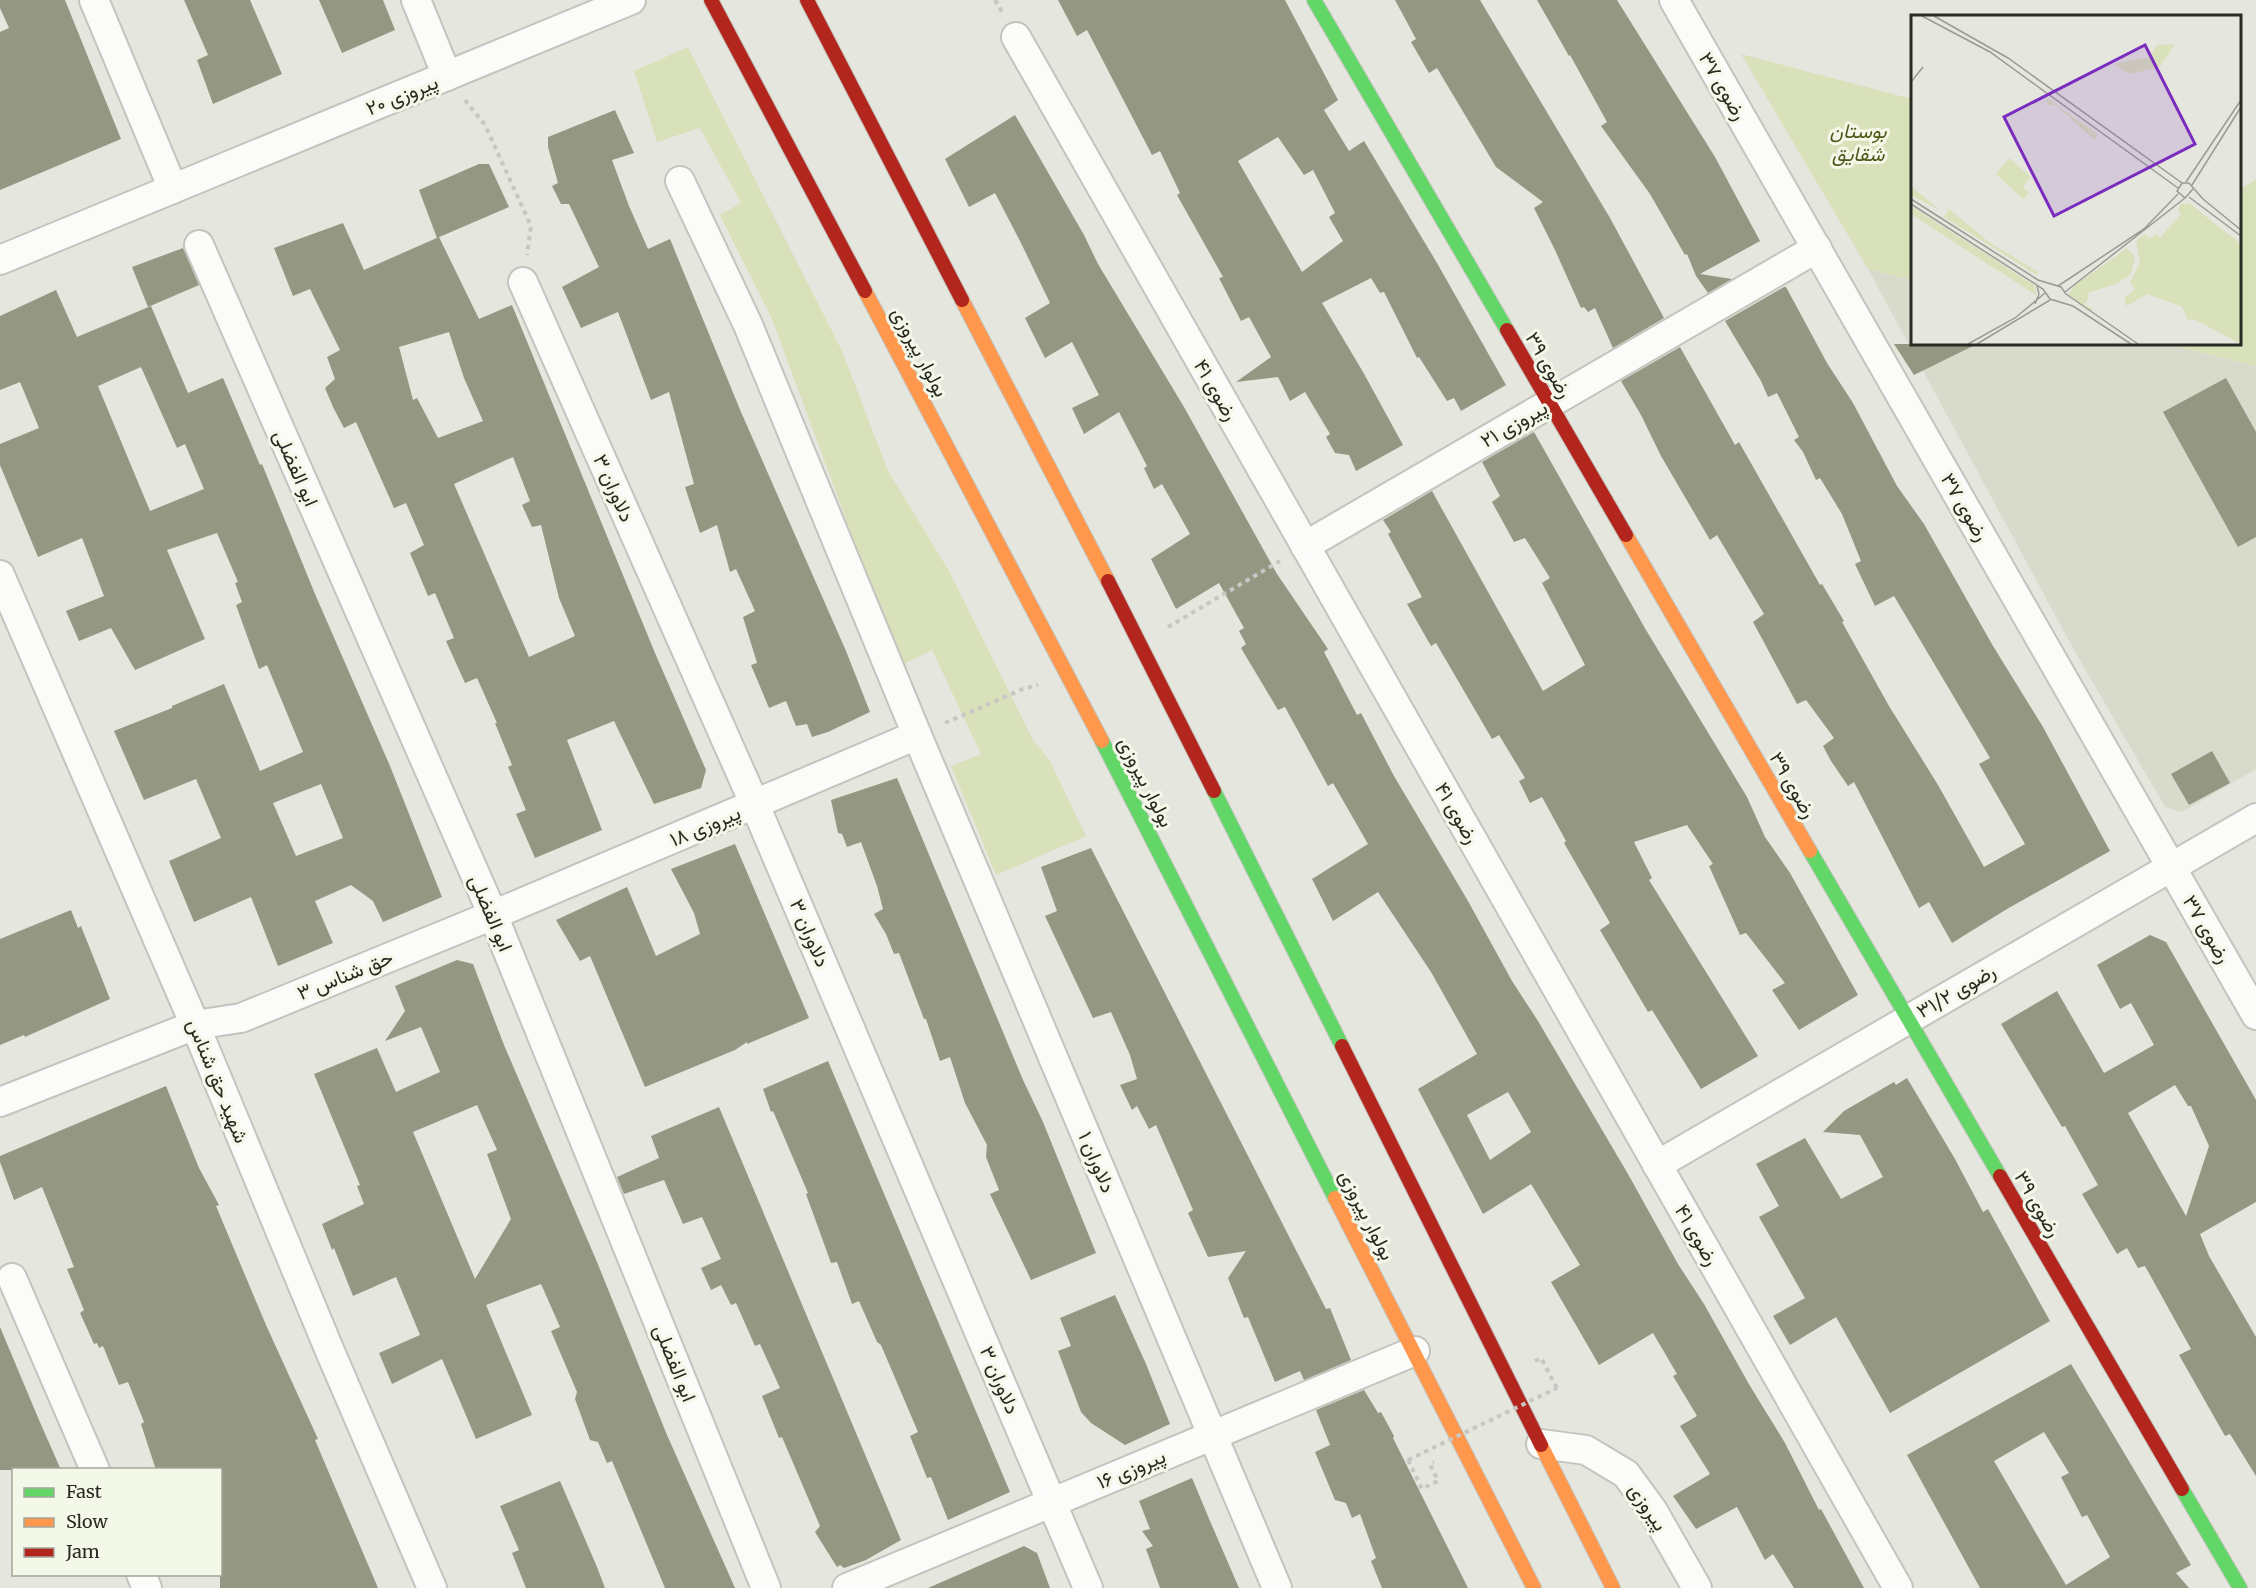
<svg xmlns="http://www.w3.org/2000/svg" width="2256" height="1588" viewBox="0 0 2256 1588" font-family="Merriweather,Vazirmatn,serif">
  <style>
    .built { fill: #d8dbcb }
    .green { fill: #d9e1bb }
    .building { fill: #949782; fill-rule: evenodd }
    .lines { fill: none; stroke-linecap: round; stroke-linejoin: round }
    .street-casing { stroke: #c4c4bf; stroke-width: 32 }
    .fast-casing { stroke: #c4c4bf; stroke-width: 16 }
    .slow-casing { stroke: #c4c4bf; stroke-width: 16 }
    .jam-casing { stroke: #c4c4bf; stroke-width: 16 }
    .path { stroke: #c7c7c5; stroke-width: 4; stroke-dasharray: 4.5 4.5; stroke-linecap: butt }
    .street { stroke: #fbfbfa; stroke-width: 28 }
    .fast { stroke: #63d668; stroke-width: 14 }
    .slow { stroke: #ff974d; stroke-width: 14 }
    .jam { stroke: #b3261e; stroke-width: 14 }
    .path-bridge { stroke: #c7c7c5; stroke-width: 4; stroke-dasharray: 4.5 4.5; stroke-linecap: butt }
    .labels { text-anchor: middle; stroke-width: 6; stroke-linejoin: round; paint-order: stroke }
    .street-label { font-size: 20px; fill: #282a24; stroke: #f4f8e8 }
    .park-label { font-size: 20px; font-style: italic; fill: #4e571a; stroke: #f4f8e8 }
    .inset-road { fill: none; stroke: #999b94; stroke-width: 1.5 }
    .view { fill: #7b2cbf; fill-opacity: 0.15; stroke: #7b2cbf; stroke-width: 3 }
    .inset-edge { fill: none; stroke: #282a24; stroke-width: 3 }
  </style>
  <rect width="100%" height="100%" fill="#e5e6de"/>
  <path class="built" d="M 1868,269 L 1912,280 L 1912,344 L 2167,344 L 2256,366 L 2256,769 L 2182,812 L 2165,807 L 2074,650 Z"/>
  <g class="green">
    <path d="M 688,47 L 842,351 L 888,471 L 949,571 L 1033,740 L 1050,761 L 1086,836 L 996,875 L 951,766 L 981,754 L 932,650 L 900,666 L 772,319 L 720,215 L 741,203 L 700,128 L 657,142 L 634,71 Z"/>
    <path d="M 1741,54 L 1912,99 L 1912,280 L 1868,269 Z"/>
    <path d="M 2256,179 L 2256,366 L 2167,344 L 2240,344 L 2240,187 L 2242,188 Z"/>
  </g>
  <g class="building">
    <path d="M 0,0 L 65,0 L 121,139 L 0,190 L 0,32 L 9,28 L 0,8 Z"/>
    <path d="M 184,0 L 250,0 L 282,74 L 213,104 L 197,60 L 208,55 Z"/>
    <path d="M 319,0 L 383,0 L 395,30 L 342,53 Z"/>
    <path d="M 1058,0 L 1285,0 L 1338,100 L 1324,110 L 1349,151 L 1364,141 L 1437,263 L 1506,385 L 1461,411 L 1454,398 L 1447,401 L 1419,357 L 1417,358 L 1384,292 L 1380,293 L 1371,278 L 1322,303 L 1363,372 L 1403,445 L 1356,471 L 1349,455 L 1335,453 L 1326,437 L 1330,434 L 1305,392 L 1290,401 L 1278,377 L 1236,382 L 1271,357 L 1249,317 L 1241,321 L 1219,278 L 1223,277 L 1177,195 L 1180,193 L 1160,151 L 1152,155 L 1087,30 L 1077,36 ZM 1278,137 L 1304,175 L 1313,170 L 1335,213 L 1329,217 L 1343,241 L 1302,272 L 1238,161 Z"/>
    <path d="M 1395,0 L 1480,0 L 1610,218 L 1664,318 L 1613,348 L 1595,308 L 1588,312 L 1584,307 L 1581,308 L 1555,250 L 1534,208 L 1543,202 L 1496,167 L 1437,68 L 1429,73 L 1411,42 L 1416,39 Z"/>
    <path d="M 1537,0 L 1617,0 L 1715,157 L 1760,241 L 1700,274 L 1732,279 L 1708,293 L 1696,276 L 1687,254 L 1685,255 L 1650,194 L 1601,126 L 1607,122 L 1570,55 L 1569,56 Z"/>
    <path d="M 615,110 L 634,153 L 612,160 L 629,206 L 648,249 L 670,239 L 741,412 L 846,651 L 870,712 L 828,732 L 812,737 L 807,724 L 796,726 L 786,701 L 769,708 L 751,665 L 757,663 L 743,617 L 755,611 L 736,569 L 730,572 L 717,525 L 700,533 L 685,487 L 694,484 L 669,392 L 651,400 L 618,312 L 581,328 L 562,287 L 599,267 L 569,204 L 561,204 L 552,186 L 558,183 L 548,147 L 548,137 Z"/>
    <path d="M 1015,115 L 1084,235 L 1098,264 L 1184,407 L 1277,574 L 1328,649 L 1324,652 L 1357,715 L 1361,713 L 1394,776 L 1468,901 L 1512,981 L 1538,1021 L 1628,1174 L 1678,1264 L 1704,1304 L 1750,1386 L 1785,1443 L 1819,1510 L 1821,1509 L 1864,1588 L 1794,1588 L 1773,1554 L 1765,1560 L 1737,1507 L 1696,1529 L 1673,1496 L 1710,1474 L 1680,1426 L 1697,1416 L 1673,1376 L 1677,1374 L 1653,1333 L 1599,1365 L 1551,1282 L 1580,1265 L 1531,1184 L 1483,1214 L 1418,1089 L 1477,1054 L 1431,972 L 1378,892 L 1333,921 L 1312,879 L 1368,844 L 1333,783 L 1328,786 L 1285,707 L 1278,710 L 1241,648 L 1246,644 L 1239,631 L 1244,628 L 1219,583 L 1176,609 L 1151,559 L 1190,534 L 1162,484 L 1154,489 L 1144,468 L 1147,466 L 1119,412 L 1084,434 L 1072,408 L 1099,395 L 1072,342 L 1045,358 L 1025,318 L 1050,303 L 1020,241 L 995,193 L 969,207 L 945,159 ZM 1508,1092 L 1531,1132 L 1490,1160 L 1467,1115 Z"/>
    <path d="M 479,164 L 489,164 L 509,207 L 437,238 L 419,190 Z"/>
    <path d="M 343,223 L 364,270 L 439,237 L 479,319 L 512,305 L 655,653 L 706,770 L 701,788 L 654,804 L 614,721 L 567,740 L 602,830 L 535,858 L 516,814 L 526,810 L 508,767 L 512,765 L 495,723 L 497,723 L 477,678 L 465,683 L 446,641 L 454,638 L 435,593 L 428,596 L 410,553 L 424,545 L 406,503 L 394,508 L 356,422 L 344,428 L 333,407 L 325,388 L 335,379 L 327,357 L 340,350 L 310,289 L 293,296 L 274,248 ZM 449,332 L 464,378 L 483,421 L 438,438 L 417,398 L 413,400 L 399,347 ZM 513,457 L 530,501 L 522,505 L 532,527 L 541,525 L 559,598 L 575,636 L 529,657 L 454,484 Z"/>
    <path d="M 183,248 L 199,285 L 148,307 L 132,267 Z"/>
    <path d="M 1784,287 L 1786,287 L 1827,363 L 1853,403 L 1897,486 L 1924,524 L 1993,646 L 2043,727 L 2110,851 L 2007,909 L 1952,943 L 1929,902 L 1919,908 L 1854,782 L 1848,786 L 1831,761 L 1823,746 L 1834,738 L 1806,700 L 1797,704 L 1753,622 L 1764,614 L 1717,535 L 1710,540 L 1661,456 L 1641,415 L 1621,381 L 1680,347 L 1735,445 L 1739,442 L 1820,585 L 1822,584 L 1844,621 L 1842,622 L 1889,706 L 1938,785 L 1984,867 L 2025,844 L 1979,764 L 1990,758 L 1894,596 L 1875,606 L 1855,564 L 1861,561 L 1842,514 L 1820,478 L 1816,480 L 1803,452 L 1794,440 L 1799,437 L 1777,393 L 1768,397 L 1761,381 L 1725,321 Z"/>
    <path d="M 56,290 L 77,337 L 151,306 L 188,393 L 223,378 L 260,465 L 262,464 L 315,594 L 390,766 L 442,897 L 383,922 L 373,901 L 351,885 L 315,901 L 333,943 L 278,966 L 251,897 L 194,922 L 169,861 L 221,838 L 196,779 L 144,800 L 114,731 L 172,708 L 172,706 L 224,684 L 260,771 L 303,752 L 267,665 L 259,669 L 236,605 L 242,602 L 235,583 L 238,582 L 217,533 L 167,550 L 205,639 L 135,670 L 111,628 L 79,641 L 66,611 L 104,596 L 82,538 L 38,557 L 0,465 L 0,444 L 39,428 L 20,382 L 0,390 L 0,316 ZM 141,367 L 177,448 L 185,444 L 204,489 L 150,511 L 98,386 ZM 321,784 L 343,838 L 296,856 L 273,803 Z"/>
    <path d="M 1894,344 L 1977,344 L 1914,375 Z"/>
    <path d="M 2226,378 L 2256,432 L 2256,537 L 2238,547 L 2163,412 Z"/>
    <path d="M 1534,432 L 1646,630 L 1747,797 L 1765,837 L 1790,873 L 1858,995 L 1799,1030 L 1772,990 L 1785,983 L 1746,933 L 1740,935 L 1709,866 L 1713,864 L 1687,825 L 1634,842 L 1652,878 L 1649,880 L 1758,1056 L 1701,1089 L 1652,1010 L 1648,1012 L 1600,930 L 1610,923 L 1564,843 L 1566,841 L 1542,797 L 1530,803 L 1519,781 L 1525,778 L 1499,735 L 1492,739 L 1436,643 L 1431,646 L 1407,604 L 1422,597 L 1388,534 L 1391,532 L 1383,520 L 1432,491 L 1543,691 L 1585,665 L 1542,583 L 1550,578 L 1525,538 L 1514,542 L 1492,502 L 1500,496 L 1482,462 Z"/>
    <path d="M 2212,751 L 2230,783 L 2189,805 L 2171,774 Z"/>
    <path d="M 897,778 L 1023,1080 L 1043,1122 L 1096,1253 L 1031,1280 L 990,1194 L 999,1190 L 986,1157 L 987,1145 L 965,1103 L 950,1057 L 940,1061 L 926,1019 L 924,1019 L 899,953 L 894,954 L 886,934 L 874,914 L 883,909 L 877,886 L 861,842 L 847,847 L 842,834 L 838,833 L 831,800 Z"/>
    <path d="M 735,844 L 809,1018 L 747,1044 L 747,1042 L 735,1050 L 645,1087 L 590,956 L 580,961 L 556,920 L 627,887 L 656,956 L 700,934 L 694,913 L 671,869 Z"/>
    <path d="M 1091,848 L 1326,1309 L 1330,1308 L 1351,1360 L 1304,1380 L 1300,1371 L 1275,1382 L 1248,1317 L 1244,1318 L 1228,1278 L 1246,1251 L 1208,1257 L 1188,1213 L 1193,1210 L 1156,1125 L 1149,1129 L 1137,1106 L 1132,1110 L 1120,1085 L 1137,1079 L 1130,1055 L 1111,1012 L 1093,1018 L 1045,916 L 1057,911 L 1041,867 Z"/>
    <path d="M 71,910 L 78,928 L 81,926 L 110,999 L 25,1037 L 24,1035 L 0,1045 L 0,939 Z"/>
    <path d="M 2150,935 L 2166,942 L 2256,1100 L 2256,1202 L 2200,1234 L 2209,1256 L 2256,1337 L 2256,1476 L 2230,1434 L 2225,1436 L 2179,1355 L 2191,1349 L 2145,1266 L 2138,1268 L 2127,1248 L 2117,1254 L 2082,1194 L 2098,1185 L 2065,1126 L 2062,1127 L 2001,1024 L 2057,991 L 2104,1073 L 2154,1045 L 2131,1003 L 2120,1009 L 2097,965 ZM 2175,1085 L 2188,1106 L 2191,1106 L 2209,1146 L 2186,1216 L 2128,1113 Z"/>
    <path d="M 457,960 L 473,964 L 504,1045 L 597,1262 L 667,1435 L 735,1588 L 665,1588 L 612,1461 L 607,1463 L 598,1442 L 590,1440 L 575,1399 L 577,1392 L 551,1331 L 560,1327 L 541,1284 L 486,1305 L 532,1415 L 476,1439 L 442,1359 L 392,1384 L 379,1353 L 420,1335 L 396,1277 L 353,1296 L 334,1248 L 332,1250 L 322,1224 L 364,1204 L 357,1186 L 360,1185 L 314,1074 L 377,1048 L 396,1092 L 440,1072 L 421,1027 L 385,1041 L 405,1011 L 395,986 ZM 477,1105 L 497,1150 L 487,1154 L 511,1219 L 475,1279 L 413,1132 Z"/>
    <path d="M 828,1061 L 1010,1492 L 948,1520 L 931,1477 L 927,1478 L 910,1436 L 918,1432 L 881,1345 L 877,1342 L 859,1301 L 852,1304 L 837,1262 L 831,1263 L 806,1194 L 808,1193 L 773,1111 L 771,1112 L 763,1089 Z"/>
    <path d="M 1907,1078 L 1955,1159 L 1983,1212 L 1988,1209 L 2050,1321 L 1890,1413 L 1836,1317 L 1790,1345 L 1773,1316 L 1805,1298 L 1759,1217 L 1779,1206 L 1756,1164 L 1805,1138 L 1841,1199 L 1883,1177 L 1860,1135 L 1823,1132 L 1844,1111 L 1894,1082 L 1896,1085 Z"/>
    <path d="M 166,1086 L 199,1168 L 219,1205 L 216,1206 L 266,1325 L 318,1439 L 315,1440 L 378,1588 L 220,1588 L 220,1470 L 156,1470 L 141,1424 L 144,1422 L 128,1382 L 119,1385 L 103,1346 L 99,1348 L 97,1343 L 94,1344 L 80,1313 L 84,1310 L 67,1269 L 74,1267 L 42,1187 L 14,1200 L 0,1162 L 0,1156 Z"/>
    <path d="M 719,1107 L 901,1540 L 866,1560 L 844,1568 L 840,1565 L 837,1567 L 815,1532 L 820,1526 L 782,1437 L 779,1438 L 762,1396 L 780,1388 L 760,1344 L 755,1346 L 736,1303 L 731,1305 L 721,1285 L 711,1290 L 701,1268 L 721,1259 L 702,1217 L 683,1224 L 664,1180 L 624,1194 L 617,1177 L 659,1158 L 651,1136 Z"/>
    <path d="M 1115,1295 L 1146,1364 L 1170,1424 L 1125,1445 L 1091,1423 L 1081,1412 L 1058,1351 L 1071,1346 L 1060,1318 Z"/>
    <path d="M 0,1327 L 39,1420 L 61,1470 L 0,1470 Z"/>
    <path d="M 2071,1364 L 2191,1565 L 2176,1573 L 2189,1588 L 1980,1588 L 1907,1455 ZM 2044,1432 L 2069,1473 L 2061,1477 L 2082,1517 L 2087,1515 L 2110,1557 L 2066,1585 L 1994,1461 Z"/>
    <path d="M 1364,1390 L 1378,1413 L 1381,1412 L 1394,1436 L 1393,1438 L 1468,1588 L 1382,1588 L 1371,1561 L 1376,1558 L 1360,1514 L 1352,1518 L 1346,1503 L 1335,1500 L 1315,1452 L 1330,1445 L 1316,1410 Z"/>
    <path d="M 1192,1478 L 1210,1521 L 1239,1588 L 1160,1588 L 1146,1549 L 1153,1546 L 1142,1531 L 1150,1529 L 1139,1501 Z"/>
    <path d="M 560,1481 L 597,1567 L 605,1588 L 526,1588 L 512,1553 L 519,1550 L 500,1506 Z"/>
    <path d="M 1024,1546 L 1037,1553 L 1050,1588 L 928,1588 Z"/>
  </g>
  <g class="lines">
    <defs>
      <g id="street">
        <path d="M 94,0 L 173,189"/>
        <path d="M 416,0 L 447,76"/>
        <path d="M 1674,0 L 2256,1015"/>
        <path d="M 1016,37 L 1898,1588"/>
        <path d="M 680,181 L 748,325 L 917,735 L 1277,1588"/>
        <path d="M 199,245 L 493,915 L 766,1588"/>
        <path d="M 0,260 L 631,0"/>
        <path d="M 523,282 L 755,805 L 1088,1588"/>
        <path d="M 1305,546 L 1817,248"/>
        <path d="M 0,575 L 195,1025 L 329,1349 L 432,1588"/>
        <path d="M 0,1102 L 195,1025 L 241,1018 L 493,915 L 917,735"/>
        <path d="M 1657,1165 L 2256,818"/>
        <path d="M 12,1278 L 95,1470"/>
        <path d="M 1541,1444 L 1586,1450 L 1626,1474 L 1653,1511 L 1697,1588"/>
        <path d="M 141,1574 L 147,1588"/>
        <path d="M 847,1588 L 1415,1351"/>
      </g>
      <g id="fast">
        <path d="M 1314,0 L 1507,330"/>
        <path d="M 1102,741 L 1335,1198"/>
        <path d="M 1214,791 L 1342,1046"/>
        <path d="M 1810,851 L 2000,1176"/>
        <path d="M 2182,1489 L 2240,1588"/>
      </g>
      <g id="slow">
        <path d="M 865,291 L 1102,741"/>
        <path d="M 962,300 L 1108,581"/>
        <path d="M 1626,535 L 1810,851"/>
        <path d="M 1335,1198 L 1534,1588"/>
        <path d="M 1541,1445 L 1613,1588"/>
      </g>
      <g id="jam">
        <path d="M 711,0 L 865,291"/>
        <path d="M 807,0 L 962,300"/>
        <path d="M 1507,330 L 1626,535"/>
        <path d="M 1108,581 L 1214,791"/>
        <path d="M 1342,1046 L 1541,1445"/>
        <path d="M 2000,1176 L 2182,1489"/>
      </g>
    </defs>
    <use href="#street" class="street-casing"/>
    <use href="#fast" class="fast-casing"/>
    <use href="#slow" class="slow-casing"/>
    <use href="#jam" class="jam-casing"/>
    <g class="path">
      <path d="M 995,0 L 1002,12"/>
      <path d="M 465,100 L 485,125 L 531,226 L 527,255"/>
      <path d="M 1168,627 L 1280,561"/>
      <path d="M 945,723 L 1023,689 L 1038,685"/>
      <path d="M 1535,1361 L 1541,1358 L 1557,1388"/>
      <path d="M 1408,1460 L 1422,1489 L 1438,1481 L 1430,1464 L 1434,1462"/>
    </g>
    <use href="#street" class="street"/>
    <use href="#fast" class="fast"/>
    <use href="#slow" class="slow"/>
    <use href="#jam" class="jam"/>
    <path class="path-bridge" d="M 1408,1460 L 1557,1388"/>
  </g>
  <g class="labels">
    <g class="street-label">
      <text transform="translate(1723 86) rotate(60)" y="7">رضوی ۳۷</text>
      <text transform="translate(402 95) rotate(-22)" y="7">پیروزی ۲۰</text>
      <text transform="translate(920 352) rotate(62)" y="7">بولوار پیروزی</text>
      <text transform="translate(1549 365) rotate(60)" y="7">رضوی ۳۹</text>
      <text transform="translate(1216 390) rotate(60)" y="7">رضوی ۴۱</text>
      <text transform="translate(1514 424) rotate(-30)" y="7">پیروزی ۲۱</text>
      <text transform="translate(296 468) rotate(66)" y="7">ابو الفضلی</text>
      <text transform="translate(614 488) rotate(66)" y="7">دلاوران ۳</text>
      <text transform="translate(1965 507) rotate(60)" y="7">رضوی ۳۷</text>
      <text transform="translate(1146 782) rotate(63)" y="7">بولوار پیروزی</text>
      <text transform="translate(1793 785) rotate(60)" y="7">رضوی ۳۹</text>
      <text transform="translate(1457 813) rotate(60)" y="7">رضوی ۴۱</text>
      <text transform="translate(705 826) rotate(-23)" y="7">پیروزی ۱۸</text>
      <text transform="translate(491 913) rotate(67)" y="7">ابو الفضلی</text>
      <text transform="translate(2207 929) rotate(60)" y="7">رضوی ۳۷</text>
      <text transform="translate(810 933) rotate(67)" y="7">دلاوران ۳</text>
      <text transform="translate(345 975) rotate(-22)" y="7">حق شناس ۳</text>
      <text transform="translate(1956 991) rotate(-30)" y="7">رضوی ۳۱/۲</text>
      <text transform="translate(218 1081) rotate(68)" y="7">شهید حق شناس</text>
      <text transform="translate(1097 1162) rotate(67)" y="7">دلاوران ۱</text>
      <text transform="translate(2038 1204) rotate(60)" y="7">رضوی ۳۹</text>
      <text transform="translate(1367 1215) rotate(63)" y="7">بولوار پیروزی</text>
      <text transform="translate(1697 1235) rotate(60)" y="7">رضوی ۴۱</text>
      <text transform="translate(675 1363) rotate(68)" y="7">ابو الفضلی</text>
      <text transform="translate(1000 1380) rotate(67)" y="7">دلاوران ۳</text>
      <text transform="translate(1131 1469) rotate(-23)" y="7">پیروزی ۱۶</text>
      <text transform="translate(1648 1507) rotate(56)" y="7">پیروزی</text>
    </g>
    <g class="park-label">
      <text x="1858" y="138">بوستان<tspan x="1858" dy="23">شقایق</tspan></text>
    </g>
  </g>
  <g transform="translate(1911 15)">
    <rect width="330" height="330" fill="#e5e6de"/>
    <path d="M 264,29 L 249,52 L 218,59 L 203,49 L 239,42 L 246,30 ZM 137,83 L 163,103 L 187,119 L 183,125 L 145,90 L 138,90 L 135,86 ZM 98,143 L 120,162 L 112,172 L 118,178 L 112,184 L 85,159 ZM 0,171 L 30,196 L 0,180 ZM 278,188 L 330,229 L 330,329 L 283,304 L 277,305 L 271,292 L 236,279 L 216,291 L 214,288 L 214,282 L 224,275 L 219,267 L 229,248 L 225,226 L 234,219 L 238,224 L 245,219 L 249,223 L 270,199 L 267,195 L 270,189 ZM 0,191 L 123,270 L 126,281 L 0,199 ZM 38,194 L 78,227 L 127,257 L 126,260 L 33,202 ZM 216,233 L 224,242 L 220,259 L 205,269 L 176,278 L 178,283 L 173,289 L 182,294 L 180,297 L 157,280 L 163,271 Z" fill="#d9e1bb"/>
    <path class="inset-road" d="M 11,1 L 79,37 L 267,173M 23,1 L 97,43 L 271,168M 0,67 L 12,52M 275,167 L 330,85M 281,170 L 330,92M 282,174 L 274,183 L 266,176 L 271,168 L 278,168 L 292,184 L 330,215M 278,182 L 330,221M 0,184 L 127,265 L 150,272 L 155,279M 0,189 L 132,274 L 139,284 L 162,291 L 220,329M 147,271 L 233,214 L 267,179M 154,277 L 274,183M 155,279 L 227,329M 124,289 L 128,279 L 126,271M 57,329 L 104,303 L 134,278M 66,329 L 139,285"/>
    <path class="view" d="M 234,30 L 284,129 L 143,201 L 93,102 Z"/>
    <rect width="330" height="330" class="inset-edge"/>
  </g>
  <rect x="12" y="1468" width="210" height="108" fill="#f4f8e8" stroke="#a2a69a" stroke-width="1.5"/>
  <rect x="24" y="1488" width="30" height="9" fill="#63d668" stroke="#a2a69a" stroke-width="1.5"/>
  <text x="66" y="1498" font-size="18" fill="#282a24">Fast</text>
  <rect x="24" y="1518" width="30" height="9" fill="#ff974d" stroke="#a2a69a" stroke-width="1.5"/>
  <text x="66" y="1528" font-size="18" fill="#282a24">Slow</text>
  <rect x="24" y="1548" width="30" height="9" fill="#b3261e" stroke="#a2a69a" stroke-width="1.5"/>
  <text x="66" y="1558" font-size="18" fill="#282a24">Jam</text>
</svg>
